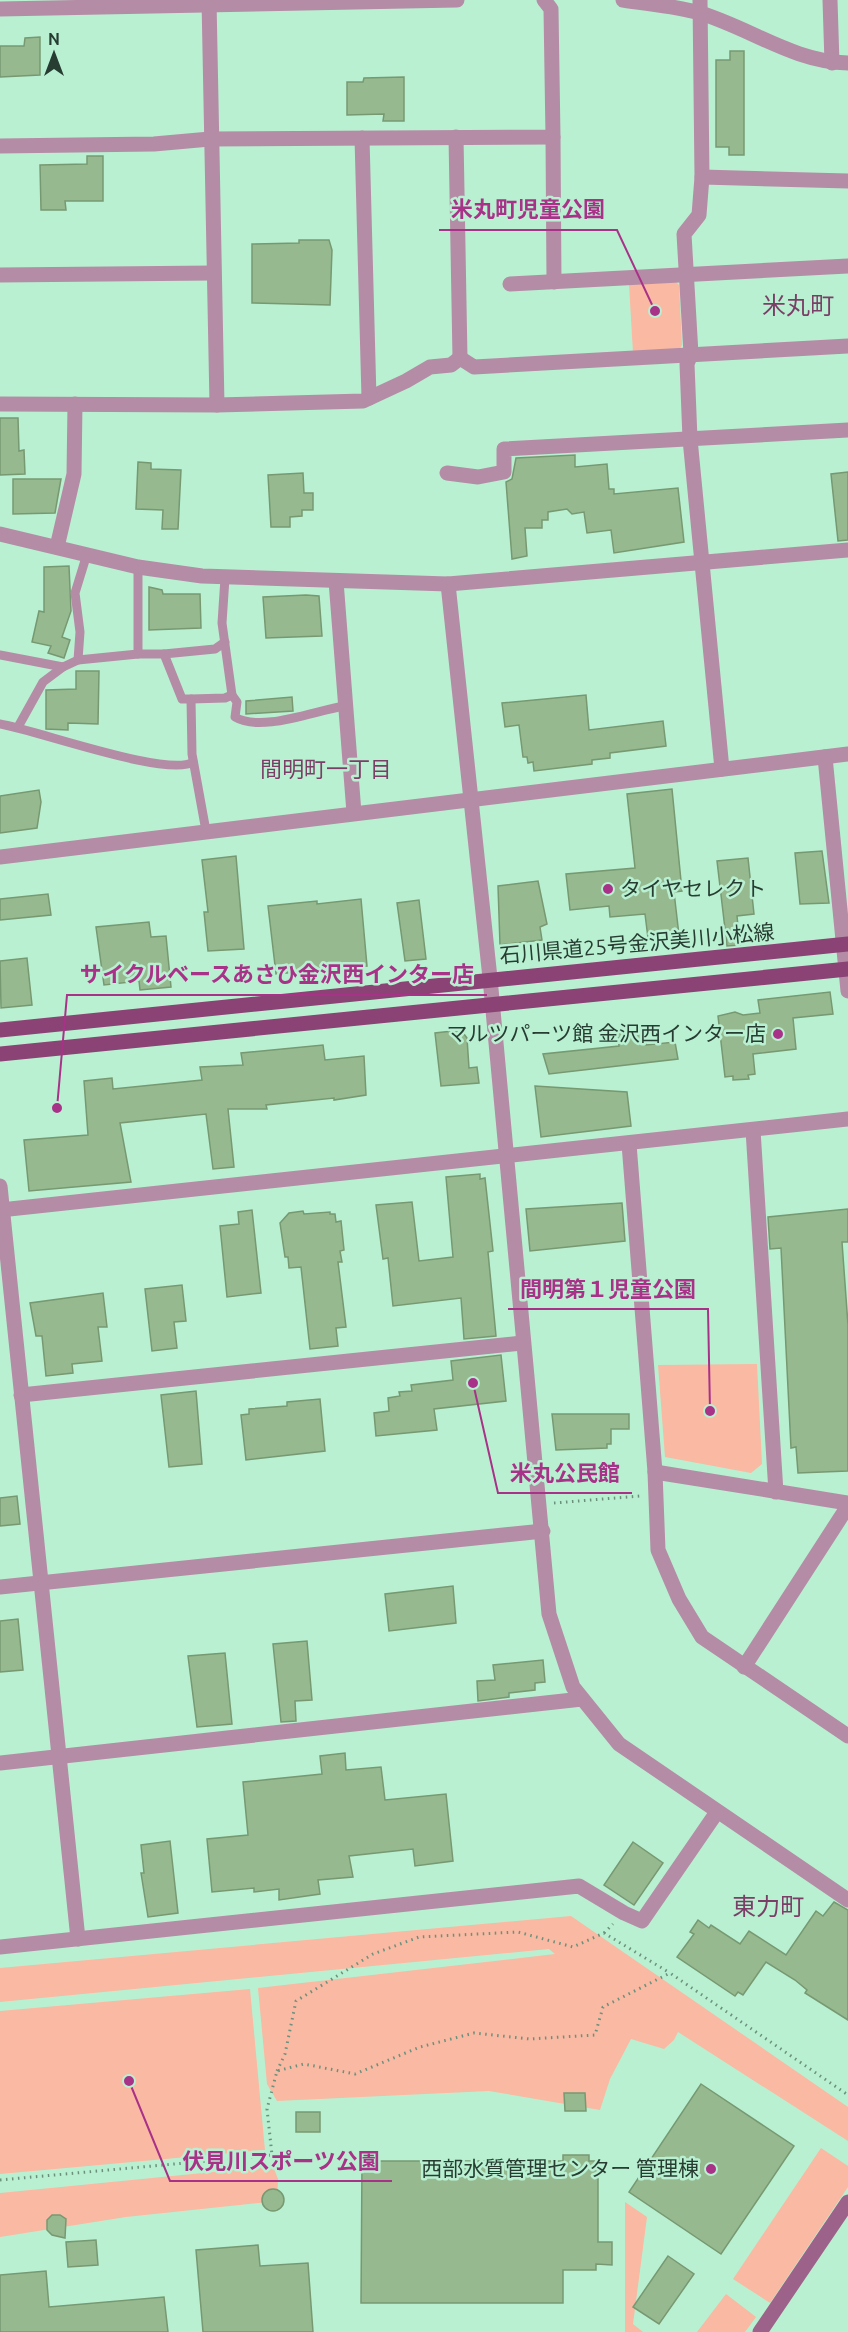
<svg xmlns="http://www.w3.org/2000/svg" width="848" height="2332" viewBox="0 0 848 2332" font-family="Ubuntu,'Noto Sans JP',sans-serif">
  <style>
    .green { fill: #fab9a2 }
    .building { fill: #96b990; stroke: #779971; stroke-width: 1.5 }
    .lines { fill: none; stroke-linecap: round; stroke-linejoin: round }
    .path { stroke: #6b917c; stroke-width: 3; stroke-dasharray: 1.5 4.5; stroke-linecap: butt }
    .lane { stroke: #b58ca6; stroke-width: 9 }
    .street { stroke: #b58ca6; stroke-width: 15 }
    .secondary { stroke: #9d6289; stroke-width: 15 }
    .primary { stroke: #8a4374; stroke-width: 15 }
    .poi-dot { fill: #a93289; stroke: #b9f0d2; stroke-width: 2 }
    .labels { text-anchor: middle; stroke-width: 5; stroke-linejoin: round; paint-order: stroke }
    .poi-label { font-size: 21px; fill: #273d31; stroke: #b9f0d2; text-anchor: end }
    .street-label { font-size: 21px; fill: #273d31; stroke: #b9f0d2 }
    .neighbourhood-label { font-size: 22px; fill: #7b3e67; stroke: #b9f0d2 }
    .quarter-label { font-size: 24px; fill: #7b3e67; stroke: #b9f0d2 }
    .leader { fill: none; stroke: #a93289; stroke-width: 2 }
    .callout-dot { fill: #a93289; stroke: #b9f0d2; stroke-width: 2 }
    .callout-label { font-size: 22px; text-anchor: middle; font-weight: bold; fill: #a93289; stroke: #b9f0d2; stroke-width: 5; stroke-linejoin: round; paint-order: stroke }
  </style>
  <rect width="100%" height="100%" fill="#b9f0d2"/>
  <g class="green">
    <path d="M 675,281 L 679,285 L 682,345 L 679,350 L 633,353 L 629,284 Z"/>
    <path d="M 757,1364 L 762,1464 L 751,1473 L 665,1457 L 658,1365 Z"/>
    <path d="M 571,1916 L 848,2107 L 848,2141 L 678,2032 L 674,2040 L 664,2049 L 631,2039 L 610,2079 L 600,2110 L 489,2091 L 277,2101 L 267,2084 L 258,1988 L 555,1954 L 549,1949 L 0,2002 L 0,1968 Z"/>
    <path d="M 250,1989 L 265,2150 L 0,2174 L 0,2011 Z"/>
    <path d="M 821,2148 L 848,2166 L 848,2187 L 770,2303 L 733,2279 Z"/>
    <path d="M 273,2166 L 278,2179 L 277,2201 L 126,2217 L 0,2237 L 0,2193 Z"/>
    <path d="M 625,2202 L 647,2217 L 633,2324 L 643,2332 L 625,2332 Z"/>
    <path d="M 726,2294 L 756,2317 L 745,2332 L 697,2332 Z"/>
  </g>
  <g class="building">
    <path d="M 40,37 L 40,75 L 0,77 L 0,46 L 24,46 L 25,38 Z"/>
    <path d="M 730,51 L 744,51 L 744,155 L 729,155 L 729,147 L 716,147 L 716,60 L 730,60 Z"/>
    <path d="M 404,77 L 404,121 L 383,121 L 384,114 L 347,115 L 347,82 L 363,82 L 364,78 Z"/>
    <path d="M 87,156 L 103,156 L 103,201 L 65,201 L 66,210 L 41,210 L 40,165 L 87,164 Z"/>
    <path d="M 299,240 L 329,240 L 332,250 L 330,305 L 252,303 L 252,244 L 299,243 Z"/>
    <path d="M 0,418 L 18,418 L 19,451 L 24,450 L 25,474 L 0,475 Z"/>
    <path d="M 575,455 L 575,467 L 607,464 L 609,489 L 614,489 L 614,494 L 678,488 L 684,542 L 614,553 L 611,530 L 587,533 L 584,512 L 572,514 L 567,509 L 548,512 L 548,520 L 542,520 L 542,528 L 525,528 L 527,556 L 512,559 L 506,482 L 512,479 L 516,458 Z"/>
    <path d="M 138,462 L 151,463 L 151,469 L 181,470 L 178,529 L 162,529 L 163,510 L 136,509 Z"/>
    <path d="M 848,472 L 848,540 L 838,541 L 831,474 Z"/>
    <path d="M 303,473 L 304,493 L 313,493 L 313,510 L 302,510 L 302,516 L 290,517 L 290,527 L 271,527 L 268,475 Z"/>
    <path d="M 13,479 L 61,479 L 55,513 L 13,514 Z"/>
    <path d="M 69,566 L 71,611 L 62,637 L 70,640 L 64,658 L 48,653 L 51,646 L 32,642 L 39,611 L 44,612 L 44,567 Z"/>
    <path d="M 149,587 L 162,590 L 163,594 L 200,594 L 201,628 L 149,630 Z"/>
    <path d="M 306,595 L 319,596 L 322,636 L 266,638 L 263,597 Z"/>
    <path d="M 76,671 L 99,671 L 98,724 L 68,723 L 68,730 L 46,729 L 46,690 L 76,689 Z"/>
    <path d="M 586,695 L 589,730 L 663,721 L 666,746 L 610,753 L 610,758 L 592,760 L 592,764 L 534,771 L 533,762 L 528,763 L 527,757 L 523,757 L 519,725 L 505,727 L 502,703 Z"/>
    <path d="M 292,697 L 293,711 L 246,714 L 246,701 Z"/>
    <path d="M 672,789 L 682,891 L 674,892 L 679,935 L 648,938 L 645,914 L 610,917 L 609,906 L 570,910 L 566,874 L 635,868 L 627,794 Z"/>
    <path d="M 39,790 L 41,802 L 37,828 L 0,833 L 0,796 Z"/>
    <path d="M 822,851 L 829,903 L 800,904 L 795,853 Z"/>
    <path d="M 236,856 L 244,949 L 208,951 L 204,912 L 208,912 L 202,860 Z"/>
    <path d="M 748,858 L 754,914 L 737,916 L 740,945 L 727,946 L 717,861 Z"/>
    <path d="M 538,881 L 547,924 L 540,927 L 542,940 L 500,945 L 498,886 Z"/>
    <path d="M 48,894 L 51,915 L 0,920 L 0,899 Z"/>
    <path d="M 361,899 L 367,966 L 276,974 L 268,906 L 317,901 L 317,904 Z"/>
    <path d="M 419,900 L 426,959 L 405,961 L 397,903 Z"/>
    <path d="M 149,922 L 151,937 L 166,936 L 171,987 L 140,990 L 139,981 L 104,985 L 96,927 Z"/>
    <path d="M 27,958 L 32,1005 L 1,1008 L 0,961 Z"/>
    <path d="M 830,992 L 833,1014 L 793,1018 L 796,1049 L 753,1054 L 755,1074 L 748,1075 L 749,1079 L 733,1080 L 733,1076 L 725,1077 L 718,1016 L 735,1012 L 743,1015 L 760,1013 L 758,1000 Z"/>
    <path d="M 645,1027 L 646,1045 L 675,1042 L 678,1059 L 549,1074 L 543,1054 L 619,1046 L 617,1029 Z"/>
    <path d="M 461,1030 L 467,1038 L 469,1068 L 477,1067 L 479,1083 L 441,1086 L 435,1033 Z"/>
    <path d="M 323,1045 L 325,1060 L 364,1056 L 366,1095 L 334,1100 L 334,1098 L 266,1105 L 267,1109 L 228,1109 L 234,1167 L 213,1169 L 206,1114 L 120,1123 L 131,1182 L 29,1191 L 24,1140 L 88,1135 L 84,1081 L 112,1078 L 113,1089 L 202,1080 L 200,1067 L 243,1065 L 241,1053 Z"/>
    <path d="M 535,1086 L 627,1092 L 631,1126 L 541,1137 Z"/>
    <path d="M 480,1174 L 480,1179 L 485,1178 L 493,1251 L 488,1252 L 496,1336 L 464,1339 L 461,1298 L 393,1306 L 388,1258 L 383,1259 L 376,1205 L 412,1202 L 419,1261 L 453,1257 L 446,1177 Z"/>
    <path d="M 622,1203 L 625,1241 L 530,1251 L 526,1209 Z"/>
    <path d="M 848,1209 L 848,1242 L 842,1242 L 848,1325 L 848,1471 L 798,1473 L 796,1447 L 791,1448 L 781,1248 L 770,1249 L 768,1217 Z"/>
    <path d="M 252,1210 L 261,1293 L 227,1297 L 220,1226 L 239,1224 L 238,1212 Z"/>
    <path d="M 303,1211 L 304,1214 L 330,1212 L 330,1214 L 335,1214 L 336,1222 L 341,1221 L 344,1250 L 340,1251 L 342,1262 L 338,1262 L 346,1327 L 336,1328 L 338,1346 L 310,1349 L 301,1267 L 289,1268 L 288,1257 L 285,1257 L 280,1223 L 289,1213 Z"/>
    <path d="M 182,1285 L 186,1321 L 174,1322 L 177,1348 L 152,1351 L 145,1289 Z"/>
    <path d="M 103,1293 L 107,1327 L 98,1327 L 102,1361 L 72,1364 L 73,1373 L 46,1376 L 42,1336 L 36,1336 L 30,1303 Z"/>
    <path d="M 501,1355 L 506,1401 L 434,1409 L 437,1430 L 376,1436 L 374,1413 L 389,1411 L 388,1398 L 400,1396 L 399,1392 L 412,1391 L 411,1385 L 453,1380 L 451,1361 Z"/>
    <path d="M 196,1391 L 202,1464 L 169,1467 L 161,1395 Z"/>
    <path d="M 320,1399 L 325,1451 L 246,1460 L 241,1415 L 249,1414 L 249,1409 L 287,1406 L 287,1402 Z"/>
    <path d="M 552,1414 L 629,1414 L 629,1429 L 611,1429 L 611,1444 L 607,1444 L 607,1448 L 556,1450 Z"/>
    <path d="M 17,1496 L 20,1524 L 0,1526 L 0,1498 Z"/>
    <path d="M 453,1586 L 456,1623 L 389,1631 L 385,1594 Z"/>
    <path d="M 18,1619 L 23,1670 L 0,1672 L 0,1621 Z"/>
    <path d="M 307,1641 L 312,1700 L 295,1701 L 296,1721 L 281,1722 L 273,1644 Z"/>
    <path d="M 225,1653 L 232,1724 L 197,1727 L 188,1656 Z"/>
    <path d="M 543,1660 L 545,1682 L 535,1683 L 535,1690 L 509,1693 L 509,1697 L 478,1701 L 477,1681 L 495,1680 L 493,1665 Z"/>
    <path d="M 345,1753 L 346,1770 L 381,1767 L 385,1800 L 446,1794 L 453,1861 L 415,1866 L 413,1849 L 349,1856 L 353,1877 L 318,1880 L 320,1894 L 279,1900 L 279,1889 L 254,1892 L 254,1888 L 212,1892 L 207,1839 L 248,1835 L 243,1782 L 322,1774 L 320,1756 Z"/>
    <path d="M 170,1841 L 178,1913 L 148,1917 L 141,1873 L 144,1873 L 141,1845 Z"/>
    <path d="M 633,1842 L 663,1863 L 634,1905 L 604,1885 Z"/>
    <path d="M 834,1902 L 848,1910 L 848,2020 L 805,1993 L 807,1990 L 795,1980 L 766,1962 L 743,1995 L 738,1992 L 735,1996 L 677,1957 L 694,1934 L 690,1932 L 698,1920 L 709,1928 L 711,1925 L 740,1944 L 749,1931 L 786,1955 L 816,1911 L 823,1916 Z"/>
    <path d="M 701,2084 L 794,2146 L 721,2254 L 629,2192 Z"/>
    <path d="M 564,2093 L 585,2093 L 586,2111 L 565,2111 Z"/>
    <rect x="296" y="2112" width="24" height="20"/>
    <path d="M 563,2155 L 589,2155 L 589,2161 L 598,2161 L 598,2242 L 612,2242 L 612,2265 L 596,2264 L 596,2270 L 563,2270 L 563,2303 L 361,2303 L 362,2161 L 563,2161 Z"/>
    <circle cx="273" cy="2200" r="11"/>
    <path d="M 52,2215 L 60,2215 L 66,2219 L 65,2238 L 52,2235 L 47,2230 L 47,2220 Z"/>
    <path d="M 96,2240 L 98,2265 L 68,2267 L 66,2242 Z"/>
    <path d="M 258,2245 L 260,2266 L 308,2263 L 313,2332 L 203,2332 L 196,2250 Z"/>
    <path d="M 668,2256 L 694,2274 L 659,2324 L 633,2307 Z"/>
    <path d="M 46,2271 L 49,2307 L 164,2297 L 168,2332 L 0,2332 L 0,2275 Z"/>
  </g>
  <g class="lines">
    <g class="path">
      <path d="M 554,1503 L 640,1496"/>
      <path d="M 604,1933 L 613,1924"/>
      <path d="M 277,2071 L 285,2054 L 296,2001 L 373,1954 L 419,1937 L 518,1932 L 573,1947 L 604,1933 L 670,1973"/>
      <path d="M 0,2180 L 272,2155 L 267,2109 L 277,2071 L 304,2064 L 355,2074 L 420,2047 L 474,2033 L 530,2039 L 595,2035 L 603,2007 L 670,1973 L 848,2095"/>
    </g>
    <g class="lane">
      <path d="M 225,578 L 222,623 L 232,695 L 237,702 L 235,717 C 261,733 316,710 345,706"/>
      <path d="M 138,654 L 164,654 L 182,699 L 191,699 L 192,754 L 206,831"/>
      <path d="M 164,654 L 215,649 L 225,642"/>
      <path d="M 0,655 L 63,667 L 78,660 L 138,654 L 138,567"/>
      <path d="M 78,660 L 80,632 L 75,593 L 87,554"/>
      <path d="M 191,699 L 225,698 L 232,695"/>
      <path d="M 0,724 C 36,730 168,778 193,762"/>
      <path d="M 18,727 L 43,682 L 63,667"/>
    </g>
    <g class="street">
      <path d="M 209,0 L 217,405"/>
      <path d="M 623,0 C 648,4 676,6 700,13 C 750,28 794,62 848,63"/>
      <path d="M 700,0 L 702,177 L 699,215 L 684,234 L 691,354 L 687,364 L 690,439 L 722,769"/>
      <path d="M 830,0 L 832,63"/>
      <path d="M 0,9 L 457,0"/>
      <path d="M 456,137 L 460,358"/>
      <path d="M 553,137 L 554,282"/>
      <path d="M 362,138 L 369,398"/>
      <path d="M 0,146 L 154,144 L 210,139 L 553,137 L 551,9 L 544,0"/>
      <path d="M 702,177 L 848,181"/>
      <path d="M 0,275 L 213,273"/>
      <path d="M 510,284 L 848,266"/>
      <path d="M 0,404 L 217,405 L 363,401 L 406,381 L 430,367 L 451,365 L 460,358 L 474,367 L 848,346"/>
      <path d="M 447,473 L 478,477 L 504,472 L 504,449 L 848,430"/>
      <path d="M 0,534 L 138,567 L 202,576 L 448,584 L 848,550"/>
      <path d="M 57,547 L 74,474 L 75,404"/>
      <path d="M 336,581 L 354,813"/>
      <path d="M 448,584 L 490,978 L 549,1614 L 573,1687 L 619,1744 L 848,1900"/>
      <path d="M 825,757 L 848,991"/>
      <path d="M 0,857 L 848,754"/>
      <path d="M 753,1130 L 776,1492"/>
      <path d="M 629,1144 L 655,1472 L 658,1550 L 679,1599 L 702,1637 L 848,1736"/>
      <path d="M 0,1186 L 78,1939"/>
      <path d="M 0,1210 L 848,1119"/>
      <path d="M 21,1395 L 522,1343"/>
      <path d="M 655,1472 L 848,1503"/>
      <path d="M 0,1587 L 543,1531"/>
      <path d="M 744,1667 L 848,1506"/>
      <path d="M 0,1763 L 582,1699"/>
      <path d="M 0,1947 L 579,1886 L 624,1913 L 642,1921 L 717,1812"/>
    </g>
    <path class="secondary" d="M 760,2332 L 848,2202"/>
    <g class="primary">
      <path d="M 0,1030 L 848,944"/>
      <path d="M 0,1054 L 848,969"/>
    </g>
  </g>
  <g class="poi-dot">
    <circle cx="608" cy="889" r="6"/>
    <circle cx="778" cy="1034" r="6"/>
    <circle cx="711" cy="2169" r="6"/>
  </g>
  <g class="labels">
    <g class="poi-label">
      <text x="620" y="896" text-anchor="start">タイヤセレクト</text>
      <text x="766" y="1041">マルツパーツ館 金沢西インター店</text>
      <text x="699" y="2176">西部水質管理センター 管理棟</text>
    </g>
    <g class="street-label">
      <text transform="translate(637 944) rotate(-5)" y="7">石川県道25号金沢美川小松線</text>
    </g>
    <g class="neighbourhood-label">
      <text x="326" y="777">間明町一丁目</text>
    </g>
    <g class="quarter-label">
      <text x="798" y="314">米丸町</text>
      <text x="768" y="1915">東力町</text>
    </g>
  </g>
  <path class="leader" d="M655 311L617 230H439M57 1108L67 995H487M710 1411L708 1309H508M473 1383L498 1493H632M129 2081L170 2181H392"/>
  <g class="callout-dot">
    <circle cx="655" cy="311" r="6"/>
    <circle cx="57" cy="1108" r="6"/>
    <circle cx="710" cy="1411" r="6"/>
    <circle cx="473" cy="1383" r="6"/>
    <circle cx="129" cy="2081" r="6"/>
  </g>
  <g class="callout-label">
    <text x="528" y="217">米丸町児童公園</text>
    <text x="277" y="982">サイクルベースあさひ金沢西インター店</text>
    <text x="608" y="1297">間明第１児童公園</text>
    <text x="565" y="1481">米丸公民館</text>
    <text x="281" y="2169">伏見川スポーツ公園</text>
  </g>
  <g transform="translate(54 54)" stroke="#b9f0d2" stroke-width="4.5" paint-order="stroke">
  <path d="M0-4.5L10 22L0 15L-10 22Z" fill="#273d31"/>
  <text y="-9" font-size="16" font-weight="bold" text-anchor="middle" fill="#273d31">N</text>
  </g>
</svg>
